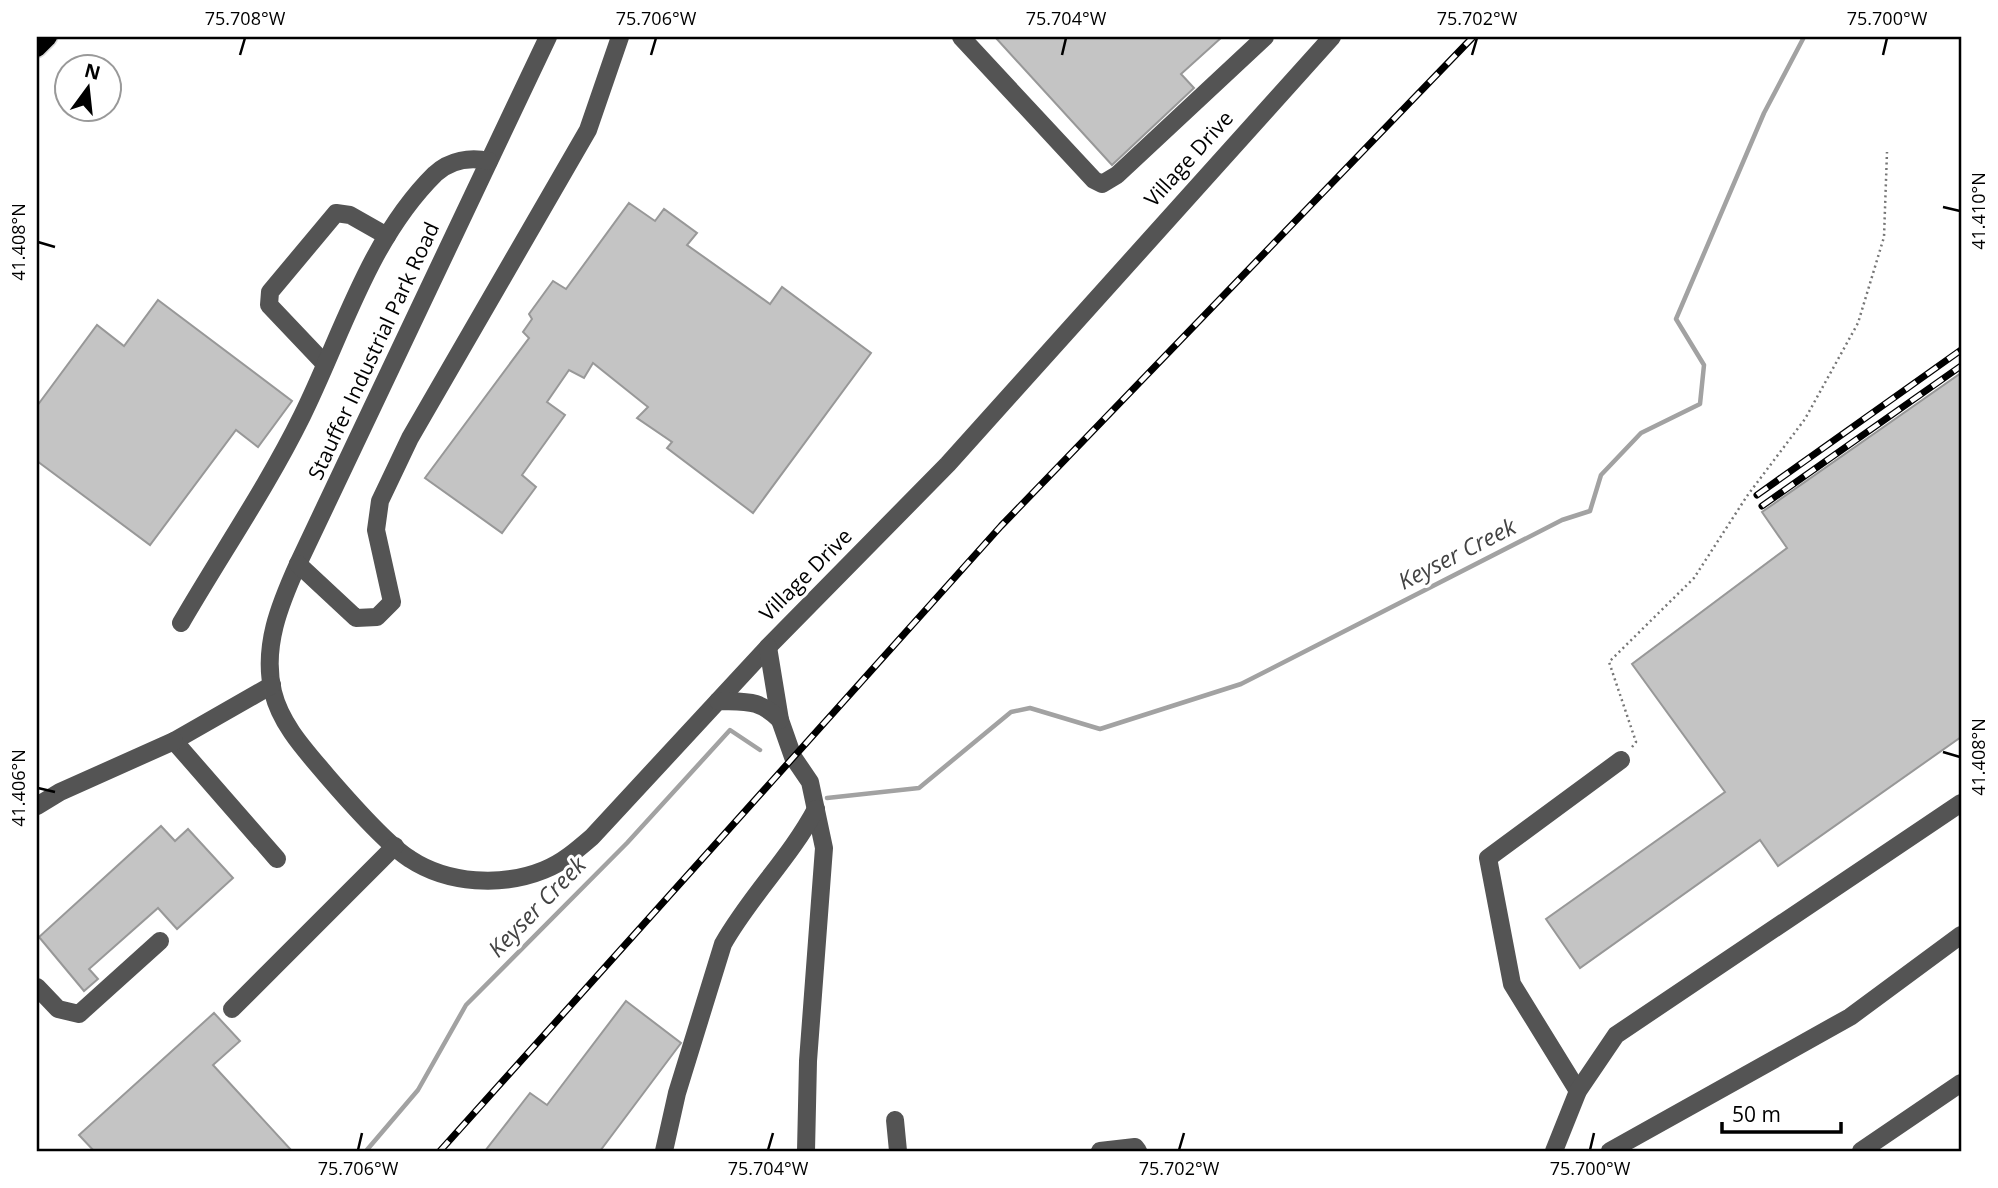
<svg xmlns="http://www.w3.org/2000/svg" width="1998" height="1188" viewBox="0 0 1998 1188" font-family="'Open Sans',sans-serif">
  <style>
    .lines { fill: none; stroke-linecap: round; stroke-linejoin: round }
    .stream { stroke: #a2a2a2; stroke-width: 4.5 }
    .building { fill: #c4c4c4; stroke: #989898; stroke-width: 2 }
    .major-casing { stroke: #dbdbdb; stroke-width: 21 }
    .path { stroke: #767676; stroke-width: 2.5; stroke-dasharray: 2 3.5; stroke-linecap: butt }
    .minor { stroke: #545454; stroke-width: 18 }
    .major { stroke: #000; stroke-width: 18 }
    .rail-casing { stroke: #000; stroke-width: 7 }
    .rail { stroke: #fff; stroke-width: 4.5; stroke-dasharray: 13; stroke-linecap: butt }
    .ticks { fill: none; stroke: #000; stroke-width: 2.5 }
    .labels { text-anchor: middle; stroke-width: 6; stroke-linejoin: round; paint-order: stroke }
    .street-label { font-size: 21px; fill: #000; stroke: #fff }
    .water-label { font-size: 23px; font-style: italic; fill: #434343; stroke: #fff }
    .neatline { fill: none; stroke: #000; stroke-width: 2.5 }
    .ticks-label { font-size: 18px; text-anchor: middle; fill: #000 }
  </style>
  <rect width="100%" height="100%" fill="#fff"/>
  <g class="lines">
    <g class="stream">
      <path d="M 827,798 L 919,788 L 1011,712 L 1030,708 L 1100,729 L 1241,684 L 1562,520 L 1590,511 L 1601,475 L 1641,433 L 1700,404 L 1704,365 L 1676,319 L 1764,113 L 1804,37"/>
      <path d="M 366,1151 L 418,1090 L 466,1005 L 627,843 L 730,730 L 760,750"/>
    </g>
  </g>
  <g class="building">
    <path d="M 995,37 L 1222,37 L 1181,74 L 1194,88 L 1112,165 Z"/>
    <path d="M 629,203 L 655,221 L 664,209 L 697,233 L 687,245 L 770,304 L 782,287 L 871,353 L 753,513 L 667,448 L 672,442 L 637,418 L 648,407 L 593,363 L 584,378 L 569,370 L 547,402 L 565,415 L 522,475 L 536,487 L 502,533 L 425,478 L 529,338 L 523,332 L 532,319 L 529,314 L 553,281 L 566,289 Z"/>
    <path d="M 158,300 L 292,401 L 258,447 L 236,430 L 150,545 L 37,461 L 37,406 L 97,325 L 124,346 Z"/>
    <path d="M 1961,373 L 1961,737 L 1778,866 L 1760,840 L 1580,968 L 1546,919 L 1725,792 L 1632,664 L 1787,548 L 1762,512 Z"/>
    <path d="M 161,826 L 175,841 L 188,829 L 233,878 L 177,929 L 158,908 L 89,969 L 98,979 L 84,991 L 39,937 Z"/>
    <path d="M 626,1001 L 681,1043 L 600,1151 L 485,1151 L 530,1093 L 547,1105 Z"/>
    <path d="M 214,1013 L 240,1041 L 213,1065 L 292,1151 L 94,1151 L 79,1135 Z"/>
  </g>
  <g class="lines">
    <defs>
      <path id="major" d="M 37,48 L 48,37"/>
    </defs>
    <use href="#major" class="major-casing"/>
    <path class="path" d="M 1632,747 L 1636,742 L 1609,662 L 1694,578 L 1747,496 L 1805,419 L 1858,323 L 1884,237 L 1887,152"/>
    <g class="minor">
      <path d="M 548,37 L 298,564 C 280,604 262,647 273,692 C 281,725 306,751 327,776 C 346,798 386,844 410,859 C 448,884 502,887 544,870 C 562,863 577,850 592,837 L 768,647 L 948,464 L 1332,37"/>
      <path d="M 961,37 L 1094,180 L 1102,184 L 1117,175 L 1265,37"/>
      <path d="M 325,364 L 269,305 L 270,292 L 336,213 L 350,215 L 387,236"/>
      <path d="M 298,564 L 356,618 L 377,617 L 392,602 L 376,530 L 380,501 L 410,438 L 588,130 L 620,37"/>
      <path d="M 181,623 C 221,554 267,487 302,416 C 342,335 369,239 435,174 C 450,160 470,157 489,161"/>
      <path d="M 768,647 L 780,720 L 793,757 L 810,782 L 824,848 L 808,1061 L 806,1151"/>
      <path d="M 272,685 L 174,741 L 277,859"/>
      <path d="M 718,701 C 747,702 759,699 780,720"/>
      <path d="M 37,806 L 60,792 L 174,741"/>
      <path d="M 37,987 L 58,1009 L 79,1014 L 160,941"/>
      <path d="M 232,1009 L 395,846"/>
      <path d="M 1578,1091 L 1512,984 L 1488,858 L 1621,760"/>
      <path d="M 895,1120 L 898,1151"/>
      <path d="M 664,1151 L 677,1093 L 723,944 C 750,896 790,858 816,809"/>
      <path d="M 1100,1151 L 1135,1147 L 1138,1151"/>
      <path d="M 1554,1151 L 1578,1091 L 1616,1035 L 1961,803"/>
      <path d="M 1610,1151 L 1850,1017 L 1961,935"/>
      <path d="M 1861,1151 L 1961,1083"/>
    </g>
    <use href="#major" class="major"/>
    <defs>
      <g id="rail">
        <path d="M 1757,495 L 1961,350"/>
        <path d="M 1762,506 L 1961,366"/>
        <path d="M 440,1151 L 1001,526 L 1473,37"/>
      </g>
    </defs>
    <use href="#rail" class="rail-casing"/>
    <use href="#rail" class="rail"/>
  </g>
  <path class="ticks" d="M 240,55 L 245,38M 651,55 L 656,38M 1062,55 L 1066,38M 1472,55 L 1477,38M 1883,55 L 1887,38M 1943,207 L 1960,211M 38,242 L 55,247M 1943,752 L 1960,757M 38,788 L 55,792M 358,1150 L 362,1133M 768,1150 L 773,1133M 1179,1150 L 1184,1133M 1590,1150 L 1594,1133"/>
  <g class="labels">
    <g class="street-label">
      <text transform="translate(1189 159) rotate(-48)" y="7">Village Drive</text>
      <text transform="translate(374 351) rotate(-65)" y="7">Stauffer Industrial Park Road</text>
      <text transform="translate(806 575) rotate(-45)" y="7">Village Drive</text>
    </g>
    <g class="water-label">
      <text transform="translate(1457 554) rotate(-27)" y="8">Keyser Creek</text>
      <text transform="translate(537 907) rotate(-46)" y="8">Keyser Creek</text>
    </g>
  </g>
  <rect width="1998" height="1188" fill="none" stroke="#ffffff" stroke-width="77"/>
  <g transform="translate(88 88) rotate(15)"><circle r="33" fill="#ffffff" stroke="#999999" stroke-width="2"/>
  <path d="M0-5L12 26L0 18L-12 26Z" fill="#000000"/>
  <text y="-10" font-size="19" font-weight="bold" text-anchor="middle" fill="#000000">N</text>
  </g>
  <path d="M1722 1122v10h119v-10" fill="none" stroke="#000000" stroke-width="3.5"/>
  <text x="1732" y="1122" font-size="21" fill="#000000" stroke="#ffffff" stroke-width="5" paint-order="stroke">50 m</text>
  <rect x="38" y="38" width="1922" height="1112" class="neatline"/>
  <g class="ticks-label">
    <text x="245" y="25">75.708°W</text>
    <text x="656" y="25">75.706°W</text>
    <text x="1066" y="25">75.704°W</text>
    <text x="1477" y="25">75.702°W</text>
    <text x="1887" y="25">75.700°W</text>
    <text transform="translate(1979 211) rotate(-90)" y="6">41.410°N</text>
    <text transform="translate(19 242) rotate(-90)" y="6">41.408°N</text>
    <text transform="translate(1979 757) rotate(-90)" y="6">41.408°N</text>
    <text transform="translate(19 788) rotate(-90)" y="6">41.406°N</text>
    <text x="358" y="1175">75.706°W</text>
    <text x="768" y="1175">75.704°W</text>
    <text x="1179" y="1175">75.702°W</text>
    <text x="1590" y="1175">75.700°W</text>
  </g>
</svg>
